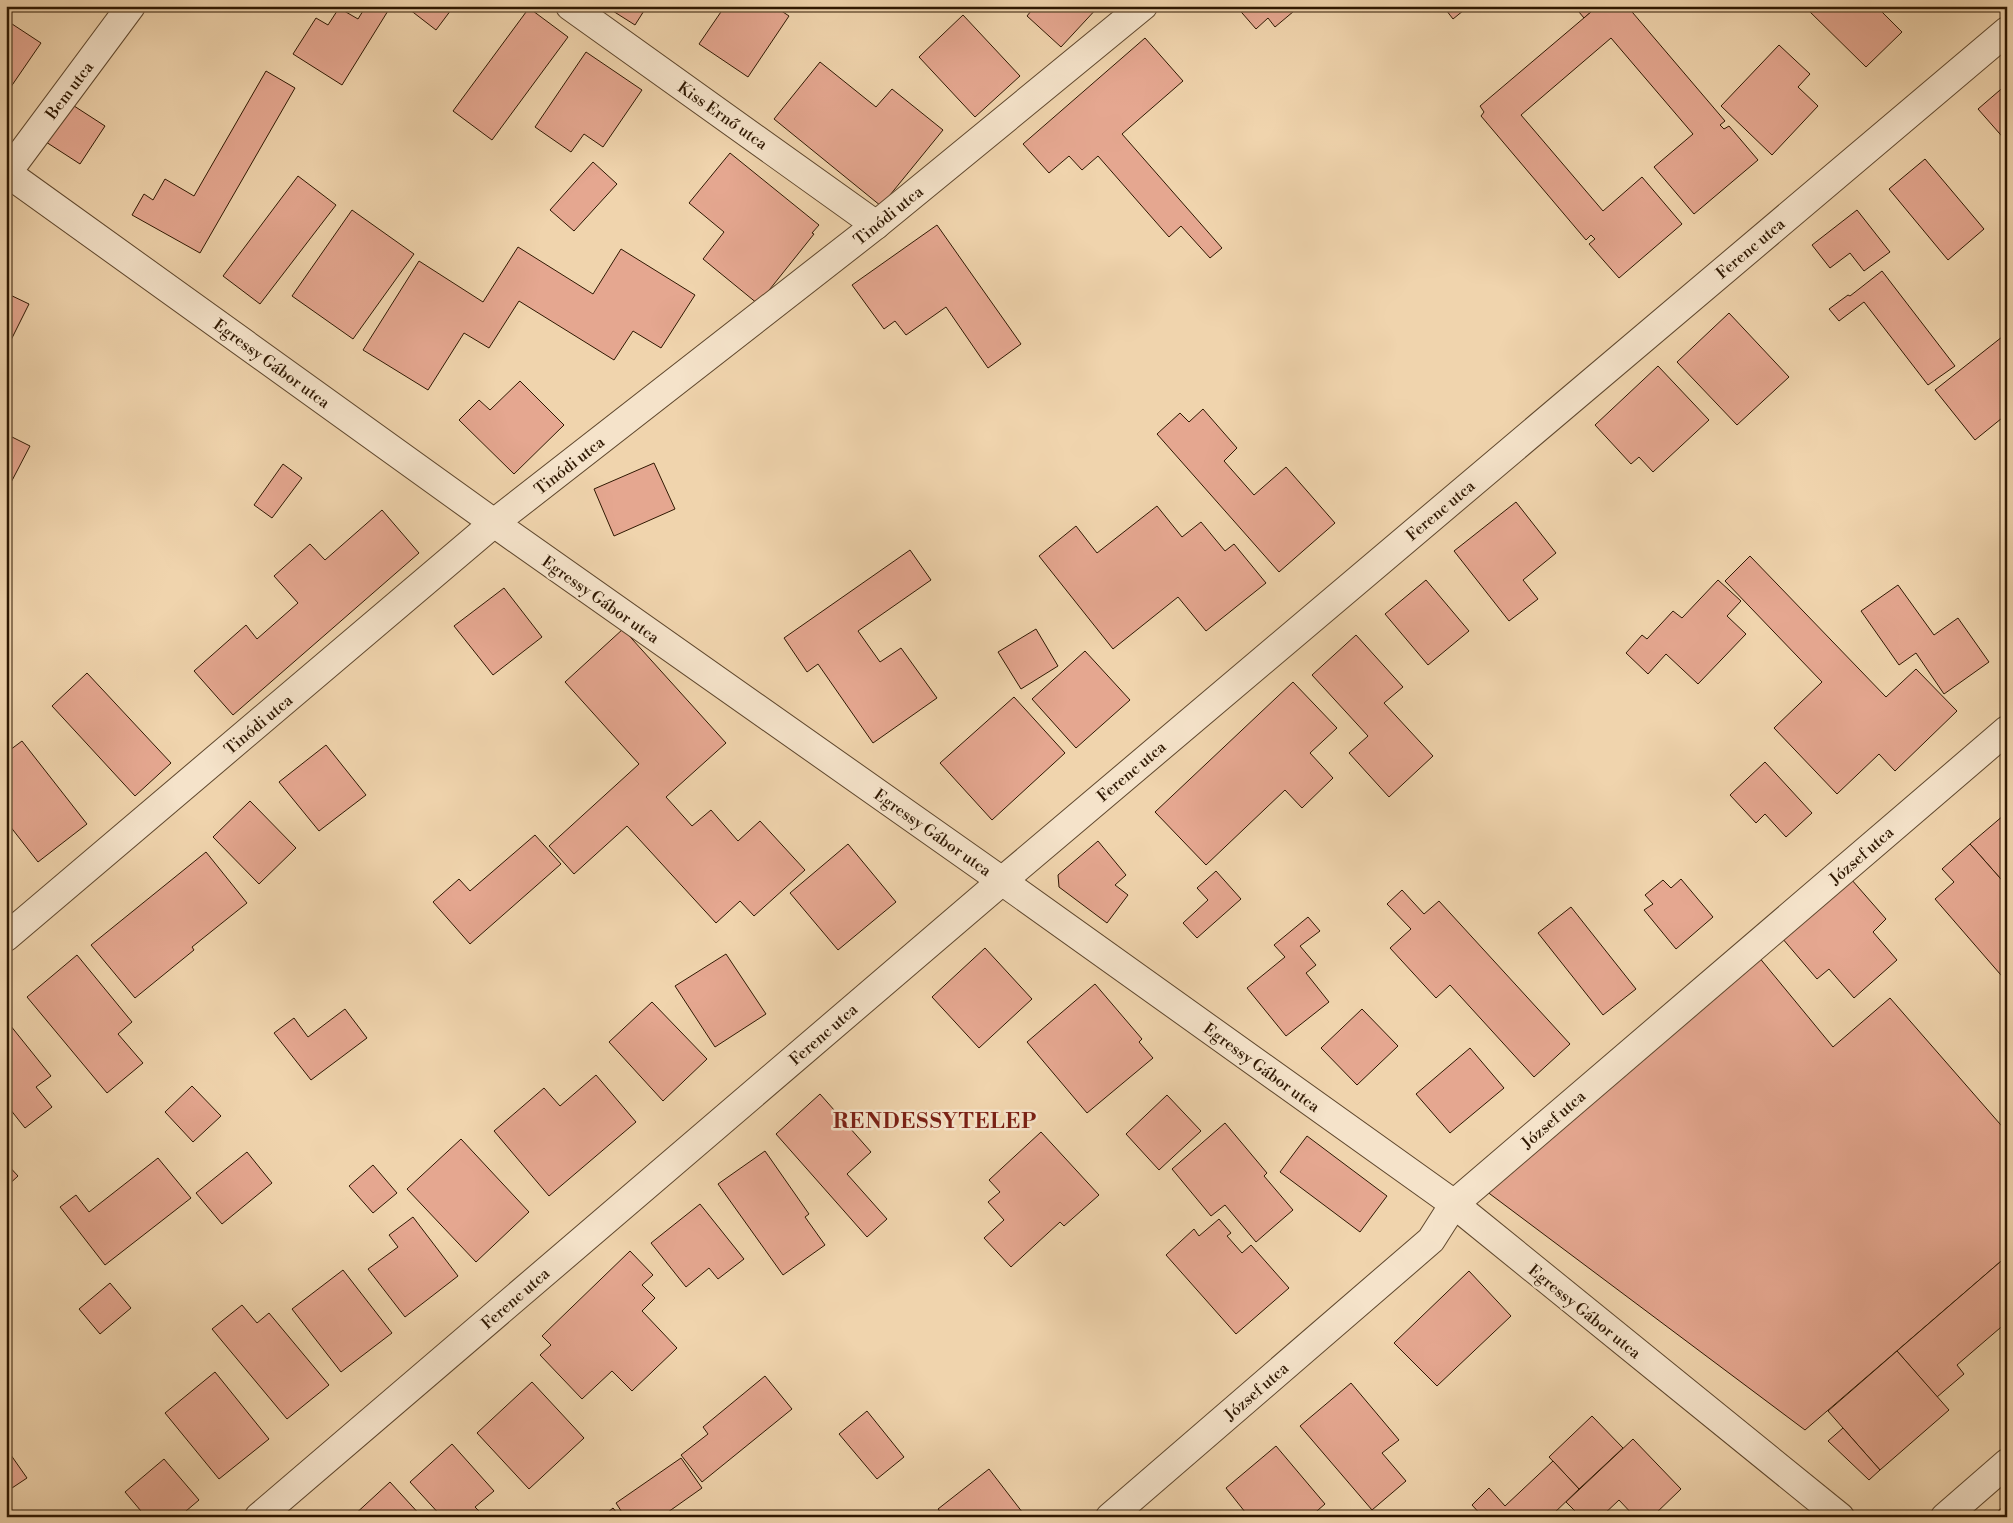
<svg xmlns="http://www.w3.org/2000/svg" width="2013" height="1523" viewBox="0 0 2013 1523" font-family="'Libre Bodoni',serif">
  <style>
    .building { fill: #e5a790; stroke: #2f1802 }
    .lines { fill: none; stroke-linecap: round; stroke-linejoin: round }
    .street-casing { stroke: #5f472d; stroke-width: 30 }
    .street { stroke: #f5e3ca; stroke-width: 28 }
    .labels { text-anchor: middle; stroke-width: 5; stroke-linejoin: round; paint-order: stroke }
    .street-label { font-size: 16px; fill: #2f1802; stroke: #f5e3ca }
    .district-label { font-size: 21px; font-weight: bold; letter-spacing: 1px; fill: #7a1f14; stroke: #f5e3ca }
  </style>
  <rect width="100%" height="100%" fill="#f0d4ad"/>
  <filter id="stains"><feTurbulence type="fractalNoise" baseFrequency=".004" numOctaves="4"/><feColorMatrix values="0 0 0 0 .2 0 0 0 0 .09 0 0 0 0 .02 0 0 0 .5 -.17"/></filter>
  <radialGradient id="worn" r=".72"><stop offset=".6" stop-color="#630" stop-opacity="0"/><stop offset="1" stop-color="#630" stop-opacity=".3"/></radialGradient>
  <g class="building">
    <path d="M 366,6 L 391,6 L 342,85 L 293,54 L 316,18 L 328,25 L 339,8 L 358,19 Z"/>
    <path d="M 405,6 L 454,6 L 436,30 Z"/>
    <path d="M 605,6 L 647,6 L 635,25 Z"/>
    <path d="M 725,6 L 774,6 L 789,16 L 748,77 L 699,44 Z"/>
    <path d="M 1099,6 L 1061,47 L 1027,16 L 1035,6 Z"/>
    <path d="M 1236,6 L 1300,6 L 1275,27 L 1268,18 L 1256,29 Z"/>
    <path d="M 1443,6 L 1469,6 L 1453,19 Z"/>
    <path d="M 1574,6 L 1598,6 L 1584,18 Z"/>
    <path d="M 1598,6 L 1627,6 L 1725,121 L 1720,125 L 1724,129 L 1729,126 L 1758,160 L 1694,214 L 1654,167 L 1693,134 L 1611,38 L 1521,115 L 1603,211 L 1642,177 L 1682,224 L 1619,278 L 1589,244 L 1595,239 L 1591,235 L 1586,240 L 1481,116 L 1484,112 L 1480,106 Z"/>
    <path d="M 1808,6 L 1876,6 L 1902,32 L 1866,67 L 1806,8 Z"/>
    <path d="M 529,8 L 568,37 L 492,140 L 453,111 Z"/>
    <path d="M 963,15 L 1020,76 L 975,117 L 919,57 Z"/>
    <path d="M 6,20 L 41,43 L 6,94 Z"/>
    <path d="M 1145,38 L 1183,81 L 1122,134 L 1222,248 L 1210,258 L 1181,226 L 1169,237 L 1098,156 L 1082,170 L 1069,156 L 1049,173 L 1023,144 Z"/>
    <path d="M 1779,45 L 1810,74 L 1798,87 L 1818,106 L 1772,155 L 1721,106 Z"/>
    <path d="M 586,52 L 642,90 L 603,147 L 584,134 L 571,152 L 535,127 Z"/>
    <path d="M 820,62 L 876,107 L 892,89 L 943,130 L 881,206 L 774,119 Z"/>
    <path d="M 266,71 L 295,88 L 200,253 L 132,215 L 144,194 L 153,200 L 165,179 L 194,196 Z"/>
    <path d="M 2007,84 L 2007,142 L 1978,109 Z"/>
    <path d="M 71,104 L 105,126 L 80,164 L 46,142 Z"/>
    <path d="M 730,153 L 819,225 L 812,233 L 814,234 L 758,304 L 703,259 L 724,232 L 689,203 Z"/>
    <path d="M 1925,159 L 1984,229 L 1948,260 L 1889,189 Z"/>
    <path d="M 593,162 L 617,184 L 574,231 L 550,210 Z"/>
    <path d="M 298,176 L 336,205 L 260,304 L 223,276 Z"/>
    <path d="M 352,210 L 414,254 L 353,339 L 292,296 Z"/>
    <path d="M 1857,210 L 1890,252 L 1864,271 L 1850,253 L 1830,268 L 1812,245 Z"/>
    <path d="M 937,225 L 1021,344 L 988,368 L 946,307 L 906,335 L 895,321 L 884,329 L 852,285 Z"/>
    <path d="M 518,247 L 593,294 L 621,249 L 695,295 L 661,348 L 633,331 L 614,360 L 519,301 L 489,348 L 464,333 L 428,390 L 363,350 L 419,261 L 483,302 Z"/>
    <path d="M 1882,271 L 1955,366 L 1928,385 L 1864,302 L 1839,321 L 1829,309 L 1848,295 L 1850,296 Z"/>
    <path d="M 6,293 L 29,304 L 6,350 Z"/>
    <path d="M 1729,313 L 1789,377 L 1737,425 L 1677,362 Z"/>
    <path d="M 2007,333 L 2007,414 L 1975,440 L 1935,390 Z"/>
    <path d="M 1658,366 L 1709,420 L 1653,472 L 1639,457 L 1631,464 L 1595,425 Z"/>
    <path d="M 520,381 L 564,425 L 514,474 L 459,420 L 479,400 L 490,410 Z"/>
    <path d="M 1203,409 L 1237,448 L 1224,461 L 1254,495 L 1286,467 L 1335,523 L 1279,572 L 1157,434 L 1180,413 L 1189,422 Z"/>
    <path d="M 6,434 L 30,446 L 6,492 Z"/>
    <path d="M 654,463 L 675,509 L 614,536 L 594,489 Z"/>
    <path d="M 283,464 L 302,478 L 272,518 L 254,505 Z"/>
    <path d="M 1516,502 L 1556,553 L 1523,580 L 1538,599 L 1509,621 L 1454,551 Z"/>
    <path d="M 1157,506 L 1182,537 L 1201,522 L 1225,551 L 1234,544 L 1266,583 L 1206,631 L 1178,597 L 1113,649 L 1039,556 L 1076,526 L 1097,553 Z"/>
    <path d="M 382,510 L 419,553 L 233,715 L 194,671 L 246,625 L 257,639 L 298,603 L 274,576 L 310,544 L 325,560 Z"/>
    <path d="M 910,550 L 931,580 L 858,631 L 880,662 L 901,648 L 937,698 L 873,743 L 818,664 L 807,672 L 784,638 Z"/>
    <path d="M 1750,556 L 1886,697 L 1916,669 L 1957,711 L 1895,771 L 1879,754 L 1837,794 L 1774,728 L 1822,682 L 1725,581 Z"/>
    <path d="M 1426,580 L 1469,631 L 1428,665 L 1385,614 Z"/>
    <path d="M 1718,580 L 1741,601 L 1727,616 L 1746,634 L 1698,684 L 1666,654 L 1648,674 L 1626,653 L 1642,635 L 1647,639 L 1673,611 L 1682,618 Z"/>
    <path d="M 1898,585 L 1934,635 L 1958,618 L 1989,662 L 1944,694 L 1916,653 L 1899,665 L 1861,611 Z"/>
    <path d="M 504,588 L 542,637 L 493,675 L 454,626 Z"/>
    <path d="M 623,629 L 726,743 L 666,797 L 692,826 L 711,810 L 738,841 L 760,821 L 805,870 L 754,916 L 740,901 L 716,923 L 627,826 L 574,874 L 549,846 L 639,764 L 565,682 Z"/>
    <path d="M 1036,629 L 1058,666 L 1021,689 L 998,652 Z"/>
    <path d="M 1356,635 L 1403,687 L 1384,703 L 1433,756 L 1389,797 L 1349,753 L 1368,736 L 1312,675 Z"/>
    <path d="M 1085,651 L 1130,700 L 1076,748 L 1032,699 Z"/>
    <path d="M 87,673 L 171,763 L 135,796 L 52,706 Z"/>
    <path d="M 1293,682 L 1337,728 L 1310,753 L 1333,778 L 1302,808 L 1285,790 L 1206,865 L 1155,812 Z"/>
    <path d="M 1014,697 L 1065,753 L 992,820 L 940,763 Z"/>
    <path d="M 22,741 L 87,824 L 38,862 L 6,821 L 6,753 Z"/>
    <path d="M 326,745 L 366,795 L 319,831 L 279,782 Z"/>
    <path d="M 1765,762 L 1812,813 L 1786,837 L 1765,814 L 1756,823 L 1730,795 Z"/>
    <path d="M 250,801 L 296,848 L 259,884 L 213,837 Z"/>
    <path d="M 2004,815 L 2007,818 L 2007,886 L 1970,844 Z"/>
    <path d="M 535,835 L 561,864 L 470,944 L 433,902 L 459,879 L 470,891 Z"/>
    <path d="M 1098,841 L 1126,875 L 1115,885 L 1128,895 L 1107,923 L 1059,887 L 1058,875 Z"/>
    <path d="M 848,844 L 896,902 L 838,950 L 790,893 Z"/>
    <path d="M 1970,844 L 2007,886 L 2007,982 L 1935,899 L 1954,882 L 1942,869 Z"/>
    <path d="M 206,852 L 247,903 L 192,947 L 194,950 L 135,998 L 91,945 Z"/>
    <path d="M 1216,871 L 1241,899 L 1197,938 L 1183,923 L 1208,900 L 1197,888 Z"/>
    <path d="M 1681,879 L 1713,917 L 1676,949 L 1644,910 L 1653,904 L 1645,895 L 1663,880 L 1671,888 Z"/>
    <path d="M 1851,879 L 1886,919 L 1873,932 L 1897,960 L 1854,998 L 1829,969 L 1817,979 L 1782,938 Z"/>
    <path d="M 1402,890 L 1424,914 L 1439,901 L 1570,1044 L 1534,1077 L 1450,985 L 1436,998 L 1390,948 L 1411,929 L 1387,904 Z"/>
    <path d="M 1571,907 L 1636,989 L 1603,1015 L 1538,933 Z"/>
    <path d="M 1308,917 L 1320,931 L 1300,946 L 1316,965 L 1306,973 L 1329,1002 L 1286,1036 L 1247,988 L 1285,957 L 1274,945 Z"/>
    <path d="M 985,948 L 1032,999 L 979,1048 L 932,997 Z"/>
    <path d="M 726,954 L 766,1014 L 715,1047 L 675,986 Z"/>
    <path d="M 77,955 L 132,1022 L 118,1034 L 143,1063 L 107,1093 L 27,997 Z"/>
    <path d="M 1758,956 L 1833,1047 L 1890,998 L 2007,1132 L 2007,1256 L 1805,1430 L 1486,1191 Z"/>
    <path d="M 1095,984 L 1142,1039 L 1139,1042 L 1153,1058 L 1087,1113 L 1027,1042 Z"/>
    <path d="M 652,1002 L 707,1059 L 663,1101 L 609,1042 Z"/>
    <path d="M 345,1009 L 367,1038 L 311,1080 L 274,1033 L 294,1018 L 308,1037 Z"/>
    <path d="M 1362,1009 L 1398,1046 L 1357,1085 L 1321,1048 Z"/>
    <path d="M 6,1020 L 51,1076 L 36,1087 L 52,1107 L 25,1128 L 6,1104 Z"/>
    <path d="M 1470,1048 L 1504,1088 L 1450,1133 L 1416,1094 Z"/>
    <path d="M 596,1075 L 636,1122 L 549,1196 L 494,1131 L 544,1088 L 560,1106 Z"/>
    <path d="M 192,1086 L 221,1116 L 193,1142 L 165,1112 Z"/>
    <path d="M 820,1094 L 871,1152 L 847,1174 L 887,1219 L 867,1237 L 776,1134 Z"/>
    <path d="M 1167,1095 L 1201,1131 L 1159,1170 L 1126,1134 Z"/>
    <path d="M 1225,1123 L 1267,1173 L 1264,1176 L 1293,1210 L 1256,1242 L 1225,1205 L 1211,1216 L 1172,1169 Z"/>
    <path d="M 1041,1132 L 1099,1195 L 1064,1226 L 1060,1222 L 1011,1267 L 984,1238 L 1004,1220 L 988,1202 L 1000,1192 L 989,1180 Z"/>
    <path d="M 1307,1136 L 1387,1196 L 1360,1232 L 1280,1172 Z"/>
    <path d="M 461,1139 L 529,1212 L 476,1262 L 407,1189 Z"/>
    <path d="M 765,1151 L 809,1214 L 805,1217 L 825,1245 L 783,1275 L 718,1184 Z"/>
    <path d="M 247,1152 L 272,1183 L 222,1224 L 196,1193 Z"/>
    <path d="M 158,1158 L 191,1198 L 105,1265 L 60,1207 L 76,1195 L 89,1212 Z"/>
    <path d="M 6,1163 L 18,1176 L 6,1187 Z"/>
    <path d="M 373,1165 L 397,1193 L 373,1213 L 349,1186 Z"/>
    <path d="M 700,1204 L 744,1259 L 718,1279 L 709,1268 L 686,1287 L 651,1243 Z"/>
    <path d="M 413,1217 L 458,1276 L 405,1317 L 368,1269 L 398,1247 L 389,1235 Z"/>
    <path d="M 1219,1219 L 1231,1233 L 1227,1236 L 1242,1253 L 1251,1245 L 1289,1288 L 1236,1334 L 1166,1255 L 1194,1229 L 1199,1236 Z"/>
    <path d="M 630,1251 L 653,1275 L 642,1285 L 655,1298 L 642,1311 L 677,1348 L 632,1391 L 612,1371 L 582,1399 L 540,1355 L 551,1345 L 542,1336 Z"/>
    <path d="M 2007,1256 L 2007,1322 L 1957,1365 L 1964,1374 L 1937,1397 L 1897,1351 Z"/>
    <path d="M 343,1270 L 392,1333 L 341,1372 L 292,1309 Z"/>
    <path d="M 1469,1271 L 1511,1316 L 1437,1386 L 1394,1343 Z"/>
    <path d="M 110,1283 L 131,1308 L 100,1334 L 79,1309 Z"/>
    <path d="M 242,1305 L 257,1323 L 269,1313 L 329,1385 L 287,1419 L 212,1329 Z"/>
    <path d="M 1897,1351 L 1949,1410 L 1880,1470 L 1828,1411 Z"/>
    <path d="M 215,1372 L 269,1439 L 219,1479 L 165,1413 Z"/>
    <path d="M 765,1376 L 792,1409 L 702,1482 L 681,1455 L 708,1434 L 703,1427 Z"/>
    <path d="M 532,1382 L 584,1438 L 529,1489 L 477,1433 Z"/>
    <path d="M 1351,1383 L 1399,1440 L 1382,1453 L 1406,1481 L 1372,1510 L 1300,1426 Z"/>
    <path d="M 867,1411 L 904,1457 L 877,1479 L 839,1434 Z"/>
    <path d="M 1592,1416 L 1623,1448 L 1579,1489 L 1549,1457 Z"/>
    <path d="M 1843,1428 L 1880,1470 L 1869,1480 L 1828,1441 Z"/>
    <path d="M 1633,1439 L 1681,1489 L 1652,1517 L 1635,1517 L 1619,1500 L 1601,1517 L 1581,1517 L 1566,1502 Z"/>
    <path d="M 452,1444 L 494,1491 L 475,1507 L 485,1517 L 442,1517 L 410,1482 Z"/>
    <path d="M 1276,1446 L 1325,1504 L 1310,1517 L 1249,1517 L 1226,1488 Z"/>
    <path d="M 6,1448 L 27,1478 L 6,1492 Z"/>
    <path d="M 681,1458 L 702,1488 L 661,1517 L 625,1517 L 616,1503 Z"/>
    <path d="M 164,1459 L 199,1500 L 179,1517 L 146,1517 L 125,1492 Z"/>
    <path d="M 1553,1461 L 1579,1489 L 1550,1517 L 1483,1517 L 1472,1505 L 1489,1488 L 1505,1506 Z"/>
    <path d="M 989,1469 L 1026,1517 L 944,1517 L 938,1509 Z"/>
    <path d="M 390,1482 L 422,1517 L 352,1517 Z"/>
    <path d="M 2007,1503 L 2007,1517 L 1992,1517 Z"/>
    <path d="M 613,1508 L 620,1517 L 602,1517 Z"/>
  </g>
  <g class="lines">
    <defs>
      <g id="street">
        <path d="M 570,6 L 876,225"/>
        <path d="M 6,172 L 494,523 L 1002,881 L 1454,1204 L 1840,1517"/>
        <path d="M 7,173 L 131,6"/>
        <path d="M 6,937 L 494,523 L 876,225 L 1143,6"/>
        <path d="M 259,1517 L 1002,881 L 2007,31"/>
        <path d="M 1110,1517 L 1431,1240 L 1454,1204 L 2007,730"/>
        <path d="M 1945,1517 L 2007,1463"/>
      </g>
    </defs>
    <use href="#street" class="street-casing"/>
    <use href="#street" class="street"/>
  </g>
  <g class="labels">
    <g class="street-label">
      <text transform="translate(69 90) rotate(-53)" y="6">Bem utca</text>
      <text transform="translate(723 115) rotate(35)" y="6">Kiss Ernő utca</text>
      <text transform="translate(888 215) rotate(-39)" y="6">Tinódi utca</text>
      <text transform="translate(1750 248) rotate(-40)" y="6">Ferenc utca</text>
      <text transform="translate(272 363) rotate(36)" y="6">Egressy Gábor utca</text>
      <text transform="translate(569 465) rotate(-38)" y="6">Tinódi utca</text>
      <text transform="translate(1440 510) rotate(-40)" y="6">Ferenc utca</text>
      <text transform="translate(601 599) rotate(35)" y="6">Egressy Gábor utca</text>
      <text transform="translate(258 724) rotate(-40)" y="6">Tinódi utca</text>
      <text transform="translate(1131 771) rotate(-40)" y="6">Ferenc utca</text>
      <text transform="translate(933 832) rotate(35)" y="6">Egressy Gábor utca</text>
      <text transform="translate(1861 855) rotate(-41)" y="6">József utca</text>
      <text transform="translate(823 1034) rotate(-41)" y="6">Ferenc utca</text>
      <text transform="translate(1262 1067) rotate(36)" y="6">Egressy Gábor utca</text>
      <text transform="translate(1553 1119) rotate(-41)" y="6">József utca</text>
      <text transform="translate(515 1298) rotate(-41)" y="6">Ferenc utca</text>
      <text transform="translate(1585 1311) rotate(39)" y="6">Egressy Gábor utca</text>
      <text transform="translate(1256 1391) rotate(-41)" y="6">József utca</text>
    </g>
    <g class="district-label">
      <text x="935" y="1128">RENDESSYTELEP</text>
    </g>
  </g>
  <rect width="2013" height="1523" fill="none" stroke="#f0d4ad" stroke-width="25"/>
  <rect x="8" y="8" width="1998" height="1508" fill="none" stroke="#2f1802" stroke-width="2.5"/>
  <rect x="12" y="12" width="1988" height="1498" fill="none" stroke="#2f1802"/>
  <rect width="100%" height="100%" filter="url(#stains)"/>
  <rect width="100%" height="100%" fill="url(#worn)"/>
</svg>
